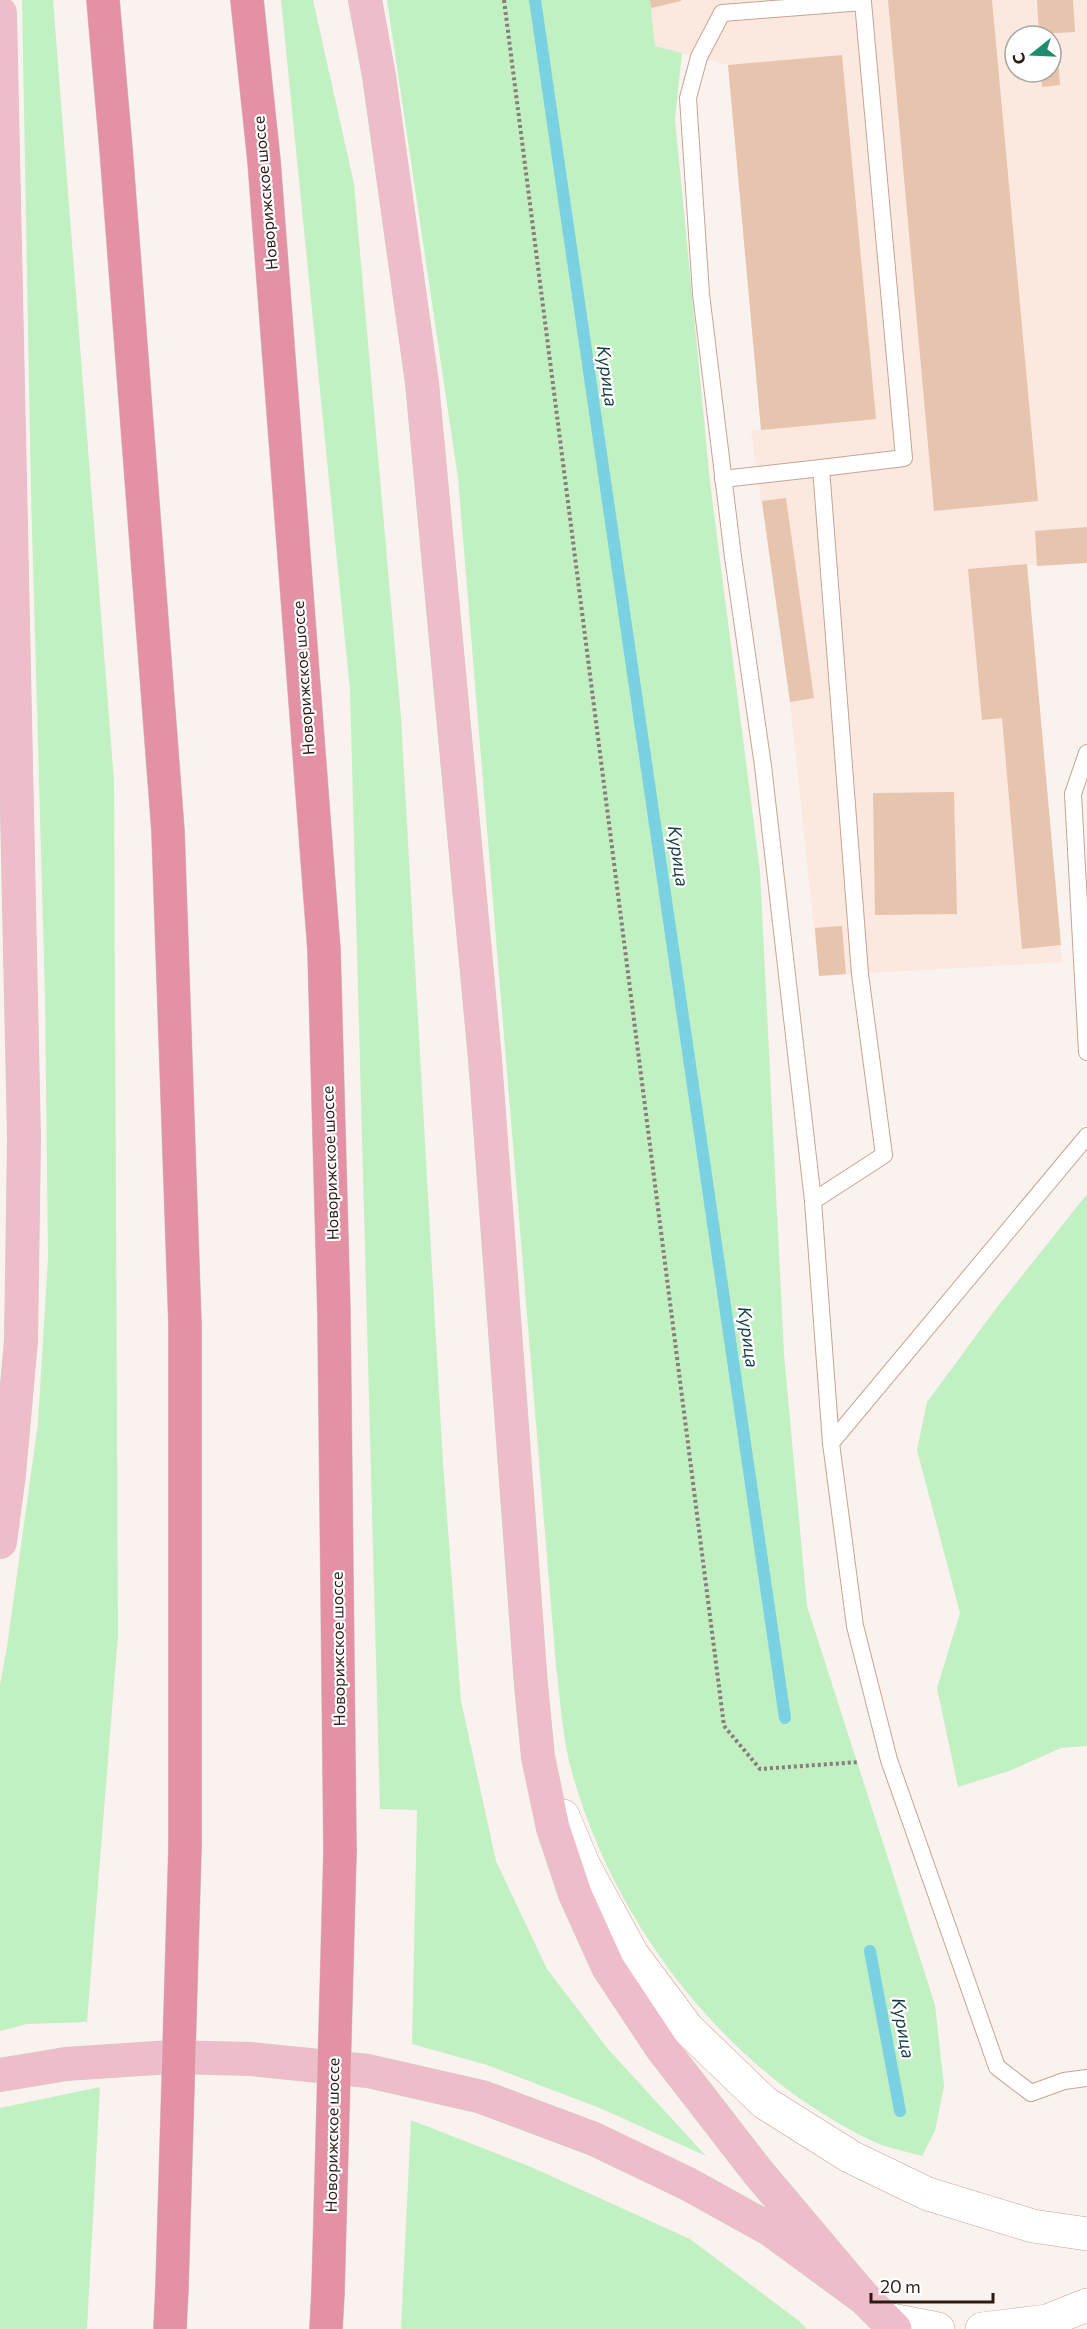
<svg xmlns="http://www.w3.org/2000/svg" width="1087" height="2329" viewBox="0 0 1087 2329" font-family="Commissioner,sans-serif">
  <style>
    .built { fill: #fbe8df; fill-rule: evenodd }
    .green { fill: #c1f0c3 }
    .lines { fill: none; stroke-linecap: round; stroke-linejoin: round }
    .stream { stroke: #79d1e2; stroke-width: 12 }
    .building { fill: #e6c4ae }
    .lane-casing { stroke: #c7a492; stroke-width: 18 }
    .street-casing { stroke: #c7a492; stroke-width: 34 }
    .primary-casing { stroke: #d0cdcc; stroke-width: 34 }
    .highway-casing { stroke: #d0cdcc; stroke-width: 34 }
    .path { stroke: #887d78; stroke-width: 4; stroke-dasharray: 3 3; stroke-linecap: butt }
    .lane { stroke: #fff; stroke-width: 16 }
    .street { stroke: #fff; stroke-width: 33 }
    .primary { stroke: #efbdca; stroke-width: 33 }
    .highway { stroke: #e491a6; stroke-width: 33 }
    .highway-bridge-casing { stroke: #d0cdcc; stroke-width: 34; stroke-linecap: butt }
    .highway-bridge { stroke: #e491a6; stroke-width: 33 }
    .labels { text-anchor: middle; stroke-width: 4.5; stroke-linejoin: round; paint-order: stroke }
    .street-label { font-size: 16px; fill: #291c15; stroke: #fff }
    .water-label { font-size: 18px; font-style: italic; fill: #153e46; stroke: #fff }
  </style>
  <rect width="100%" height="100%" fill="#faf2ef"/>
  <path class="built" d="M 650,0 L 1087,0 L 1087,563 L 1027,565 L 1062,962 L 819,976 L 790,702 L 751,431 L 761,429 L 728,65 L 655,46 ZM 1015,36 L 1051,36 L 1051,72 L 1015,72 Z"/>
  <g class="green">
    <path d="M 22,0 L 53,0 L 114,781 L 118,1635 L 87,2022 L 27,2024 L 0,2031 L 0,1685 L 7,1647 L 38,1423 L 48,1258 L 45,996 L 31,492 Z"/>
    <path d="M 281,0 L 313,0 L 354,184 L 401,717 L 443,1463 L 461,1701 L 496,1861 L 547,1969 L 608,2049 L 706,2156 L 602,2109 L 487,2065 L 412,2044 L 417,1810 L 380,1809 L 350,691 Z"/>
    <path d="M 387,0 L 650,0 L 655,46 L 682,53 L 675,119 L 710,482 L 760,871 L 784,1354 L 807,1606 L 935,2005 L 944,2086 L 935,2131 L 922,2156 C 905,2151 886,2148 870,2140 C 723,2069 609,1918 569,1761 C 562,1730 560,1697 556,1666 L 458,478 Z"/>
    <path d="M 1087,1194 L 1087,1746 L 1061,1748 L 1009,1771 L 958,1787 L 937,1688 L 960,1613 L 917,1450 L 927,1402 L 998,1306 Z"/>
    <path d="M 100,2087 L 87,2329 L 0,2329 L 0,2108 Z"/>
    <path d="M 411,2120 L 531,2167 L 690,2239 L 799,2321 L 807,2329 L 401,2329 Z"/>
  </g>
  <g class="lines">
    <g class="stream">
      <path d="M 535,0 L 785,1718"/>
      <path d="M 870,1951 L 900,2111"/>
    </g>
  </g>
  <g class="building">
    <path d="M 650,0 L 681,0 L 681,1 L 651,8 Z"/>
    <path d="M 888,0 L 992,0 L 1038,501 L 934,511 Z"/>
    <path d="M 1037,0 L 1073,0 L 1075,32 L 1039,34 Z"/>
    <path d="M 842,55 L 876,419 L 761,430 L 728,65 Z"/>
    <path d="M 1058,58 L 1060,85 L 1042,87 L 1041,72 L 1051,72 L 1051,59 Z"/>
    <path d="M 786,498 L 814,698 L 790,702 L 762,501 Z"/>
    <path d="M 1087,527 L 1087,563 L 1037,566 L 1035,531 Z"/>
    <path d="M 1027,564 L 1061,945 L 1022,949 L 1002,718 L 982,720 L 968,569 Z"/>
    <path d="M 954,792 L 957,914 L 875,915 L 873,793 Z"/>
    <path d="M 842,926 L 846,974 L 819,976 L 815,928 Z"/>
  </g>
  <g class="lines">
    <defs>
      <g id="lane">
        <path d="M 863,0 L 863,2 L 904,458 L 821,468 L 860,974 L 884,1155 L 813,1201 L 763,766 L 733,557 L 701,294 L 688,98 L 699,57 L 722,13 L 863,2"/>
        <path d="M 723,479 L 821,468"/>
        <path d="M 1087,753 L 1073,794 L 1087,1052"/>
        <path d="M 1087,1136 L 831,1443 L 855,1626 L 889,1760 L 997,2067 L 1031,2093 L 1064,2081 L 1087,2078"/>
        <path d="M 813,1201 L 831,1443"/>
      </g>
      <g id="street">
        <path d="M 563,1816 L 584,1866 L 632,1954 L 688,2029 L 765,2103 L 851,2157 L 928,2194 L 1033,2226 L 1087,2234"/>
        <path d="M 886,2319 L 938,2329"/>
        <path d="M 982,2329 L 1047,2321 L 1087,2305"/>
      </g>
      <g id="primary">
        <path d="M 365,0 L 379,76 L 422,383 L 485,1059 L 531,1685 L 538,1757 L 553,1828 L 575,1894 L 608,1967 L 661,2047 L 757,2171 L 865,2299"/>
        <path d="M 0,13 L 24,1139 L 21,1341 L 9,1474 L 0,1542"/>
        <path d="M 0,2075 L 66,2064 L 171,2057 L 251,2059 L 368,2071 L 482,2097 L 594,2139 L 688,2184 L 771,2230 L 865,2299 L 895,2329"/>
      </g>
      <g id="highway">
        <path d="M 103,0 L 116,149 L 168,831 L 185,1325 L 185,1847"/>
        <path d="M 247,0 L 264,161 L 324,950 L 334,1315 L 340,1851"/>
        <path d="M 170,2329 L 172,2287"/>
        <path d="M 326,2329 L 328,2292"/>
      </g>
    </defs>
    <use href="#lane" class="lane-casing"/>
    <use href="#street" class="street-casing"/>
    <use href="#primary" class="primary-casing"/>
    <use href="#highway" class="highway-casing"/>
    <path class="path" d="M 504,0 L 724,1726 L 760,1769 L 859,1762"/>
    <use href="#lane" class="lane"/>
    <use href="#street" class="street"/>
    <use href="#primary" class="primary"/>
    <use href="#highway" class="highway"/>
    <defs>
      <g id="highway-bridge">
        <path d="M 172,2287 L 185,1847"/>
        <path d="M 328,2292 L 340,1851"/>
      </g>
    </defs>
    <use href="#highway-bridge" class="highway-bridge-casing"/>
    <use href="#highway-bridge" class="highway-bridge"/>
  </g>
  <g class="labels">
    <g class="street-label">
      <text transform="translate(265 193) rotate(-95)" y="6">Новорижское шоссе</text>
      <text transform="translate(303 678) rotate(-94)" y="6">Новорижское шоссе</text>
      <text transform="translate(330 1163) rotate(-92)" y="6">Новорижское шоссе</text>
      <text transform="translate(338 1649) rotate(-91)" y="6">Новорижское шоссе</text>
      <text transform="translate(332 2135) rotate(-89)" y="6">Новорижское шоссе</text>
    </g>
    <g class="water-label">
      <text transform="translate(607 376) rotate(82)" y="6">Курица</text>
      <text transform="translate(678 856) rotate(82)" y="6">Курица</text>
      <text transform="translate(748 1337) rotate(82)" y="6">Курица</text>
      <text transform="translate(903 2028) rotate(80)" y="6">Курица</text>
    </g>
  </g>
  <g transform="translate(1033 54) rotate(252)"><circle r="28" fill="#ffffff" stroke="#a9a4a1" stroke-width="1.5"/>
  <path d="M0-4.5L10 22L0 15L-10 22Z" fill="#1e8d6d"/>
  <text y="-9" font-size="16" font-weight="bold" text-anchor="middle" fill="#291c15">С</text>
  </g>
  <path d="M871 2293v9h122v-9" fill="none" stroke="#291c15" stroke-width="3"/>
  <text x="880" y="2293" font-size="18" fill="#291c15" stroke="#ffffff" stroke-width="4.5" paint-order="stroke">20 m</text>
</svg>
